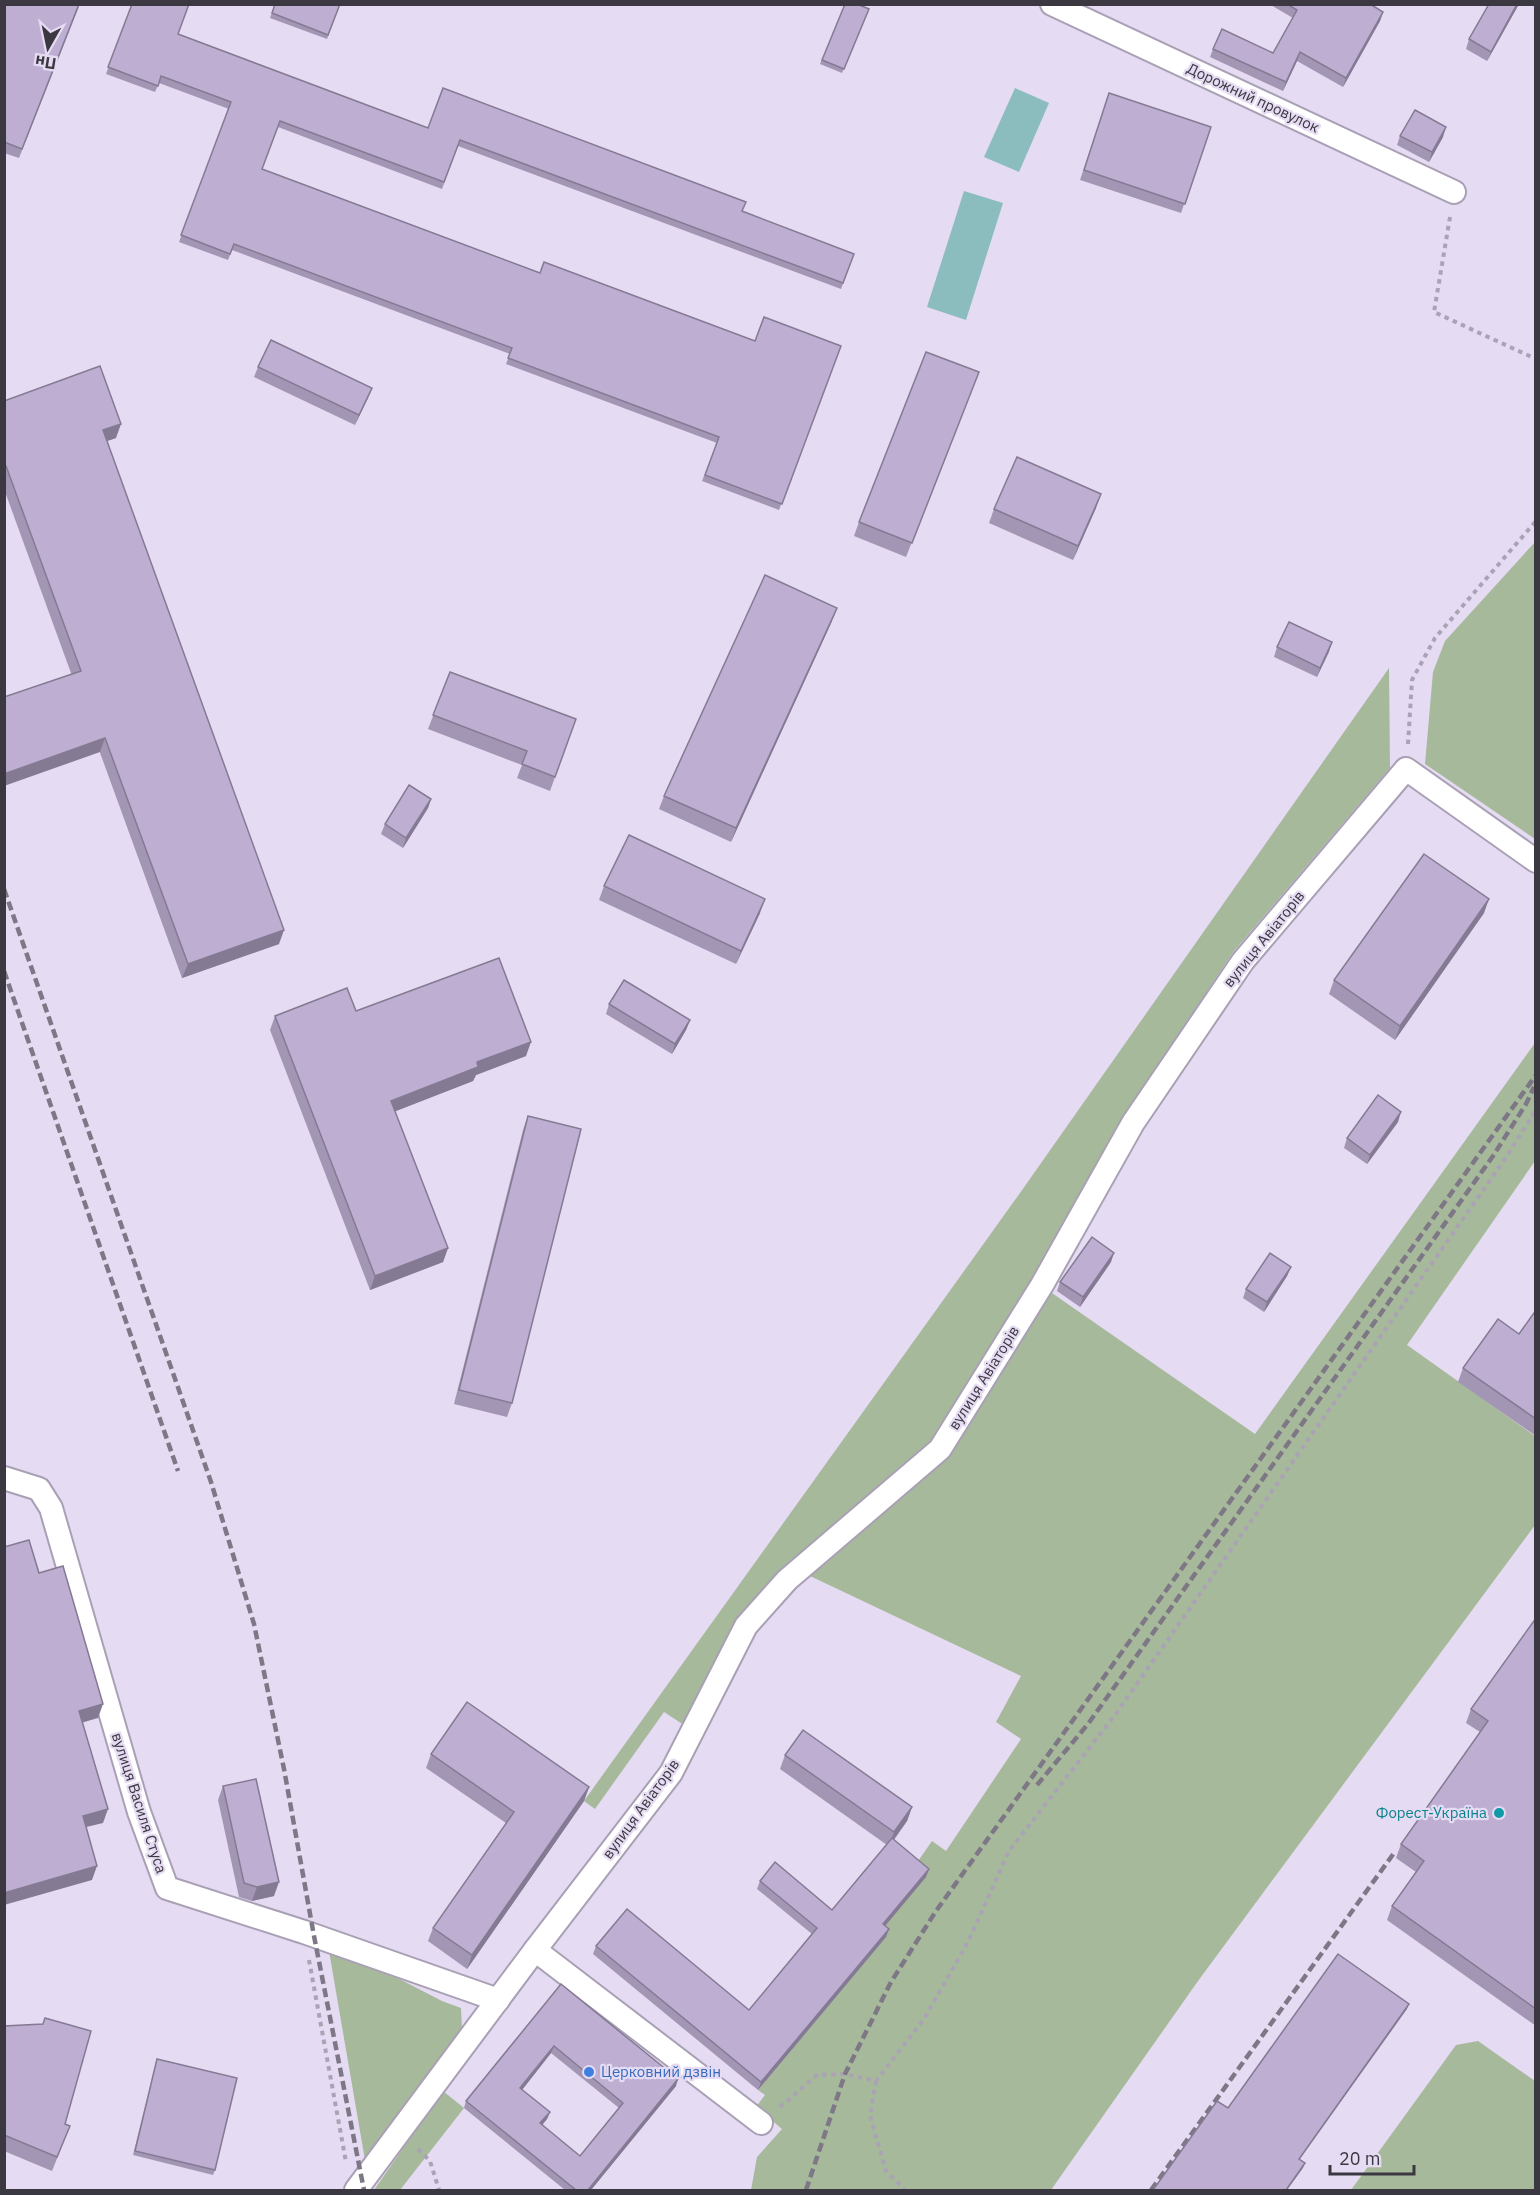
<svg xmlns="http://www.w3.org/2000/svg" width="1540" height="2195" viewBox="0 0 1540 2195" font-family="'IBM Plex Sans',sans-serif">
  <style>
    .green { fill: #a6b99b }
    .water { fill: #8bbdbe }
    .lines { fill: none; stroke-linecap: round; stroke-linejoin: round }
    .street-casing { stroke: #a9a0b5; stroke-width: 26 }
    .path { stroke: #aba3b5; stroke-width: 4; stroke-dasharray: 4.5 4.5; stroke-linecap: butt }
    .street { stroke: #fff; stroke-width: 22 }
    .rail { stroke: #7e7786; stroke-width: 4.5; stroke-dasharray: 9 4.5; stroke-linecap: butt }
    .wall { fill: #a396b5; fill-rule: evenodd }
    .shaded-wall { fill: #847a93 }
    .building { fill: #bdaed2; stroke: #847a93; stroke-width: 1.5; fill-rule: evenodd }
    .culture-dot { fill: #0f9aa8; stroke: #e5dbf2; stroke-width: 2 }
    .shop-dot { fill: #3f7fe0; stroke: #e5dbf2; stroke-width: 2 }
    .labels { text-anchor: middle; stroke-width: 4.5; stroke-linejoin: round; paint-order: stroke }
    .street-label { font-size: 15px; fill: #3c3841; stroke: #e5dbf2 }
    .culture-label { font-size: 15px; fill: #0d838f; stroke: #e5dbf2; text-anchor: end }
    .shop-label { font-size: 15px; fill: #366cbe; stroke: #e5dbf2; text-anchor: start }
  </style>
  <rect width="100%" height="100%" fill="#e5dbf2"/>
  <g class="green">
    <path d="M 1535,542 L 1535,839 L 1425,764 L 1433,672 L 1445,641 Z"/>
    <path d="M 1389,668 L 1390,768 L 1234,951 L 1123,1117 L 1033,1279 L 932,1443 L 780,1570 L 735,1622 L 687,1727 L 664,1712 L 595,1809 L 584,1801 L 1020,1193 Z"/>
    <path d="M 1535,1043 L 1535,1161 L 1407,1345 L 1535,1436 L 1535,1525 L 1198,1981 L 1051,2190 L 751,2190 L 757,2157 L 782,2129 L 756,2107 L 765,2095 L 758,2090 L 885,1937 L 880,1932 L 914,1867 L 932,1841 L 946,1851 L 1021,1739 L 996,1722 L 1021,1676 L 810,1576 L 947,1458 L 1049,1291 L 1255,1434 Z"/>
    <path d="M 329,1951 L 378,1968 L 442,2001 L 461,2008 L 462,2030 L 366,2166 Z"/>
    <path d="M 1478,2041 L 1535,2081 L 1535,2190 L 1351,2190 L 1456,2045 Z"/>
    <path d="M 443,2091 L 464,2108 L 400,2190 L 374,2190 Z"/>
  </g>
  <g class="water">
    <path d="M 1015,88 L 1049,103 L 1019,172 L 984,157 Z"/>
    <path d="M 964,191 L 1003,203 L 966,320 L 927,307 Z"/>
  </g>
  <g class="lines">
    <defs>
      <g id="street">
        <path d="M 1052,4 L 1454,192"/>
        <path d="M 4,1478 L 39,1489 L 51,1508 L 139,1812 L 167,1888 L 304,1932 L 498,2000"/>
        <path d="M 535,1950 L 761,2123"/>
        <path d="M 356,2190 L 535,1950 L 671,1773 L 746,1626 L 787,1580 L 940,1449 L 1042,1285 L 1133,1123 L 1243,961 L 1406,769 L 1536,861"/>
      </g>
    </defs>
    <use href="#street" class="street-casing"/>
    <g class="path">
      <path d="M 1450,217 L 1434,312 L 1536,359"/>
      <path d="M 1408,744 L 1412,680 L 1435,638 L 1536,521"/>
      <path d="M 309,1960 L 346,2162"/>
      <path d="M 876,2081 L 870,2116 L 886,2171 L 905,2190"/>
      <path d="M 780,2107 L 817,2075 L 845,2074 L 876,2081 L 924,2019 L 968,1942 L 1009,1851 L 1115,1715 L 1505,1159 L 1536,1110"/>
      <path d="M 418,2149 L 430,2161 L 439,2190"/>
    </g>
    <use href="#street" class="street"/>
    <g class="rail">
      <path d="M 4,889 L 211,1482 L 254,1624 L 284,1769 L 314,1936 L 364,2190"/>
      <path d="M 4,971 L 178,1471"/>
      <path d="M 1037,1785 L 1088,1724 L 1493,1156 L 1526,1104 L 1534,1087"/>
      <path d="M 806,2190 L 845,2074 L 891,1982 L 936,1911 L 1536,1075"/>
      <path d="M 1151,2190 L 1394,1853"/>
    </g>
  </g>
  <g class="wall">
    <path d="M 4,4 L 80,4 L 19,158 L 4,153 Z"/>
    <path d="M 132,4 L 178,34 L 428,128 L 742,211 L 854,254 L 841,289 L 458,146 L 442,189 L 278,127 L 262,169 L 540,273 L 755,341 L 841,346 L 779,510 L 702,481 L 717,443 L 506,364 L 510,354 L 232,250 L 228,260 L 179,242 L 229,109 L 159,83 L 155,92 L 106,74 Z"/>
    <path d="M 275,4 L 340,4 L 327,39 L 270,18 Z"/>
    <path d="M 845,4 L 869,9 L 842,73 L 820,64 Z"/>
    <path d="M 1269,4 L 1370,4 L 1383,12 L 1380,21 L 1343,87 L 1297,61 L 1283,91 L 1210,57 L 1213,49 L 1273,53 L 1293,18 Z"/>
    <path d="M 1519,4 L 1487,61 L 1466,49 L 1469,39 Z"/>
    <path d="M 1109,93 L 1211,127 L 1181,213 L 1080,180 Z"/>
    <path d="M 1400,136 L 1443,137 L 1429,162 L 1397,145 Z"/>
    <path d="M 258,367 L 372,388 L 355,425 L 254,377 Z"/>
    <path d="M 979,372 L 906,557 L 854,536 L 859,522 Z"/>
    <path d="M 4,401 L 116,438 L 107,441 L 279,944 L 182,978 L 4,489 Z"/>
    <path d="M 1096,508 L 1073,560 L 989,523 L 994,509 Z"/>
    <path d="M 832,621 L 731,842 L 659,809 L 664,796 Z"/>
    <path d="M 1332,642 L 1317,677 L 1274,657 L 1277,647 Z"/>
    <path d="M 450,672 L 576,719 L 550,791 L 517,778 L 522,765 L 428,729 Z"/>
    <path d="M 431,799 L 428,808 L 403,848 L 381,834 L 385,824 Z"/>
    <path d="M 604,886 L 760,913 L 736,964 L 599,900 Z"/>
    <path d="M 1484,913 L 1395,1040 L 1329,994 L 1334,980 Z"/>
    <path d="M 609,1004 L 690,1020 L 686,1030 L 672,1054 L 606,1014 Z"/>
    <path d="M 356,1011 L 526,1056 L 476,1075 L 473,1081 L 395,1111 L 448,1248 L 443,1262 L 370,1290 L 270,1030 L 275,1016 Z"/>
    <path d="M 528,1116 L 512,1403 L 507,1417 L 454,1404 L 523,1130 Z"/>
    <path d="M 1398,1122 L 1367,1164 L 1344,1148 L 1347,1138 Z"/>
    <path d="M 1111,1262 L 1080,1307 L 1057,1291 L 1060,1282 Z"/>
    <path d="M 1291,1267 L 1287,1276 L 1264,1312 L 1243,1298 L 1246,1289 Z"/>
    <path d="M 1536,1310 L 1536,1436 L 1458,1382 L 1463,1368 L 1519,1334 Z"/>
    <path d="M 1536,1618 L 1536,2026 L 1387,1920 L 1392,1906 L 1416,1872 L 1396,1858 L 1401,1844 L 1480,1732 L 1466,1723 L 1471,1709 Z"/>
    <path d="M 431,1754 L 589,1787 L 584,1801 L 467,1969 L 428,1941 L 433,1928 L 506,1823 L 426,1768 Z"/>
    <path d="M 785,1755 L 912,1807 L 907,1821 L 894,1840 L 929,1869 L 926,1877 L 885,1926 L 889,1929 L 886,1937 L 758,2090 L 593,1954 L 596,1946 L 749,2010 L 812,1934 L 757,1889 L 760,1881 L 832,1910 L 887,1845 L 780,1769 Z"/>
    <path d="M 223,1786 L 274,1896 L 252,1901 L 239,1897 L 218,1800 Z"/>
    <path d="M 561,1984 L 676,2086 L 591,2190 L 565,2190 L 464,2108 L 466,2101 ZM 551,2053 L 619,2108 L 580,2156 L 542,2125 L 547,2119 L 550,2112 L 522,2090 Z"/>
    <path d="M 4,2026 L 65,2124 L 70,2126 L 52,2171 L 4,2151 Z"/>
    <path d="M 157,2059 L 215,2170 L 213,2175 L 133,2155 Z"/>
  </g>
  <g class="shaded-wall">
    <path d="M 1517,4 L 1519,4 L 1487,61 L 1491,52 Z"/>
    <path d="M 1383,12 L 1380,21 L 1343,87 L 1346,78 Z"/>
    <path d="M 1300,52 L 1297,61 L 1283,91 L 1286,82 Z"/>
    <path d="M 1446,127 L 1443,137 L 1429,162 L 1432,152 Z"/>
    <path d="M 372,388 L 368,398 L 355,425 L 359,415 Z"/>
    <path d="M 121,424 L 116,438 L 98,444 L 103,430 Z"/>
    <path d="M 1101,494 L 1096,508 L 1073,560 L 1078,546 Z"/>
    <path d="M 837,608 L 832,621 L 731,842 L 736,828 Z"/>
    <path d="M 1332,642 L 1329,652 L 1317,677 L 1320,668 Z"/>
    <path d="M 105,738 L 100,752 L 4,786 L 4,774 Z"/>
    <path d="M 431,799 L 428,808 L 403,848 L 406,838 Z"/>
    <path d="M 765,899 L 760,913 L 736,964 L 741,951 Z"/>
    <path d="M 1489,899 L 1484,913 L 1395,1040 L 1400,1026 Z"/>
    <path d="M 284,930 L 279,944 L 182,978 L 188,964 Z"/>
    <path d="M 690,1020 L 686,1030 L 672,1054 L 675,1044 Z"/>
    <path d="M 531,1042 L 526,1056 L 476,1075 L 473,1081 L 386,1115 L 391,1101 L 477,1062 Z"/>
    <path d="M 1401,1112 L 1398,1122 L 1367,1164 L 1370,1155 Z"/>
    <path d="M 448,1248 L 443,1262 L 370,1290 L 375,1276 Z"/>
    <path d="M 1114,1253 L 1111,1262 L 1080,1307 L 1083,1297 Z"/>
    <path d="M 1291,1267 L 1287,1276 L 1264,1312 L 1267,1302 Z"/>
    <path d="M 103,1704 L 98,1718 L 74,1725 L 79,1711 Z"/>
    <path d="M 589,1787 L 584,1801 L 467,1969 L 472,1955 Z"/>
    <path d="M 912,1807 L 907,1821 L 889,1846 L 894,1832 Z"/>
    <path d="M 108,1809 L 103,1823 L 78,1829 L 83,1816 Z"/>
    <path d="M 97,1866 L 92,1880 L 4,1905 L 4,1893 Z"/>
    <path d="M 929,1869 L 926,1877 L 880,1932 L 883,1924 Z"/>
    <path d="M 279,1882 L 274,1896 L 252,1901 L 257,1887 Z"/>
    <path d="M 889,1929 L 886,1937 L 758,2090 L 761,2082 Z"/>
    <path d="M 1409,2004 L 1407,2009 L 1297,2163 L 1299,2159 Z"/>
    <path d="M 554,2046 L 551,2053 L 518,2095 L 520,2088 Z"/>
    <path d="M 678,2079 L 676,2086 L 591,2190 L 588,2190 Z"/>
    <path d="M 550,2112 L 547,2119 L 538,2130 L 540,2123 Z"/>
    <path d="M 1305,2163 L 1303,2168 L 1287,2190 L 1286,2190 Z"/>
  </g>
  <g class="building">
    <path d="M 4,4 L 79,4 L 22,149 L 4,142 Z"/>
    <path d="M 132,4 L 189,4 L 178,34 L 428,128 L 443,88 L 746,202 L 742,211 L 854,254 L 843,283 L 460,140 L 444,182 L 280,121 L 262,169 L 540,273 L 544,262 L 755,341 L 764,317 L 841,346 L 782,504 L 705,475 L 719,437 L 508,358 L 512,348 L 234,244 L 230,254 L 181,235 L 231,102 L 161,76 L 158,86 L 108,67 Z"/>
    <path d="M 275,4 L 340,4 L 328,35 L 272,13 Z"/>
    <path d="M 845,4 L 857,4 L 869,9 L 844,69 L 822,60 Z"/>
    <path d="M 1287,4 L 1370,4 L 1383,12 L 1346,78 L 1300,52 L 1286,82 L 1213,49 L 1222,29 L 1273,53 L 1297,10 Z"/>
    <path d="M 1489,4 L 1517,4 L 1491,52 L 1469,39 Z"/>
    <path d="M 1109,93 L 1211,127 L 1185,204 L 1084,170 Z"/>
    <path d="M 1415,110 L 1446,127 L 1432,152 L 1400,136 Z"/>
    <path d="M 271,340 L 372,388 L 359,415 L 258,367 Z"/>
    <path d="M 926,352 L 979,372 L 912,543 L 859,522 Z"/>
    <path d="M 100,366 L 121,424 L 103,430 L 284,930 L 188,964 L 105,738 L 4,774 L 4,697 L 81,671 L 6,466 L 4,466 L 4,401 Z"/>
    <path d="M 1017,457 L 1101,494 L 1078,546 L 994,509 Z"/>
    <path d="M 765,575 L 837,608 L 736,828 L 664,796 Z"/>
    <path d="M 1289,622 L 1332,642 L 1320,668 L 1277,647 Z"/>
    <path d="M 450,672 L 576,719 L 555,777 L 522,764 L 527,751 L 433,715 Z"/>
    <path d="M 409,785 L 431,799 L 406,838 L 385,824 Z"/>
    <path d="M 629,835 L 765,899 L 741,951 L 604,886 Z"/>
    <path d="M 1424,854 L 1489,899 L 1400,1026 L 1334,980 Z"/>
    <path d="M 499,958 L 531,1042 L 477,1062 L 478,1067 L 391,1101 L 448,1248 L 375,1276 L 275,1016 L 347,988 L 356,1011 Z"/>
    <path d="M 624,980 L 690,1020 L 675,1044 L 609,1004 Z"/>
    <path d="M 1378,1095 L 1401,1112 L 1370,1155 L 1347,1138 Z"/>
    <path d="M 528,1116 L 581,1129 L 512,1403 L 459,1390 Z"/>
    <path d="M 1092,1237 L 1114,1253 L 1083,1297 L 1060,1282 Z"/>
    <path d="M 1270,1253 L 1291,1267 L 1267,1302 L 1246,1289 Z"/>
    <path d="M 1536,1310 L 1536,1419 L 1463,1368 L 1498,1319 L 1519,1334 Z"/>
    <path d="M 29,1540 L 39,1573 L 63,1566 L 103,1704 L 79,1711 L 108,1809 L 83,1816 L 97,1866 L 4,1893 L 4,1547 Z"/>
    <path d="M 1536,1618 L 1536,2009 L 1392,1906 L 1424,1861 L 1401,1844 L 1488,1721 L 1471,1709 Z"/>
    <path d="M 467,1702 L 589,1787 L 472,1955 L 433,1928 L 514,1812 L 431,1754 Z"/>
    <path d="M 803,1730 L 912,1807 L 894,1832 L 785,1755 Z"/>
    <path d="M 256,1779 L 279,1882 L 257,1887 L 244,1883 L 223,1786 Z"/>
    <path d="M 892,1838 L 929,1869 L 883,1924 L 889,1929 L 761,2082 L 596,1946 L 627,1909 L 749,2010 L 817,1928 L 760,1881 L 775,1862 L 832,1910 Z"/>
    <path d="M 1338,1954 L 1409,2004 L 1299,2159 L 1305,2163 L 1286,2190 L 1153,2190 L 1217,2101 L 1228,2108 Z"/>
    <path d="M 561,1984 L 678,2079 L 588,2190 L 576,2190 L 466,2101 ZM 554,2046 L 623,2103 L 580,2156 L 540,2123 L 550,2112 L 520,2088 Z"/>
    <path d="M 45,2018 L 91,2031 L 65,2124 L 70,2126 L 57,2157 L 4,2135 L 4,2026 L 43,2024 Z"/>
    <path d="M 157,2059 L 237,2078 L 215,2170 L 135,2151 Z"/>
  </g>
  <circle class="culture-dot" cx="1499" cy="1813" r="6"/>
  <circle class="shop-dot" cx="589" cy="2072" r="6"/>
  <g class="labels">
    <g class="street-label">
      <text transform="translate(1253 98) rotate(25)" y="5">Дорожний провулок</text>
      <text transform="translate(1264 939) rotate(-51)" y="5">вулиця Авіаторів</text>
      <text transform="translate(984 1378) rotate(-58)" y="5">вулиця Авіаторів</text>
      <text transform="translate(139 1803) rotate(72)" y="5">вулиця Василя Стуса</text>
      <text transform="translate(641 1809) rotate(-54)" y="5">вулиця Авіаторів</text>
    </g>
    <g class="culture-label">
      <text x="1487" y="1818">Форест-Україна</text>
    </g>
    <g class="shop-label">
      <text x="601" y="2077">Церковний дзвін</text>
    </g>
  </g>
  <rect width="1540" height="2195" fill="none" stroke="#3c3841" stroke-width="12"/>
  <g transform="translate(48 48) rotate(189)" stroke="#e5dbf2" stroke-width="4.5" paint-order="stroke">
  <path d="M0-4.5L10 22L0 15L-10 22Z" fill="#3c3841"/>
  <text y="-9" font-size="16" font-weight="bold" text-anchor="middle" fill="#3c3841">Пн</text>
  </g>
  <path d="M1330 2165v9h84v-9" fill="none" stroke="#3c3841" stroke-width="3"/>
  <text x="1339" y="2165" font-size="18" fill="#3c3841" stroke="#e5dbf2" stroke-width="4.5" paint-order="stroke">20 m</text>
</svg>
